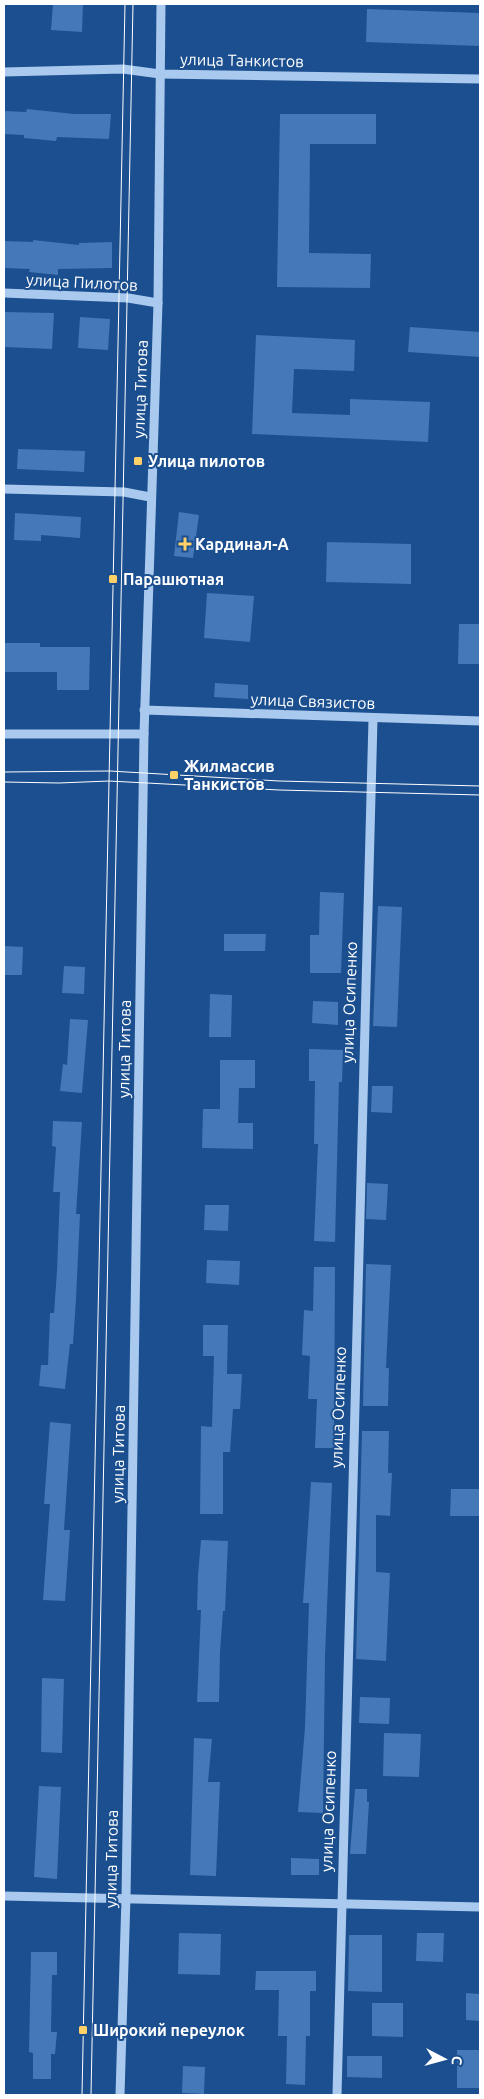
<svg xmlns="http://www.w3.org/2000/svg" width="484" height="2099" viewBox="0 0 484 2099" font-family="Ubuntu,sans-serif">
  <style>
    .building { fill: #4478b7 }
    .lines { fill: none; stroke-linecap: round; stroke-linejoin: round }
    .minor { stroke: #a9c9ee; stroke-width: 9 }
    .tram { stroke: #fff; stroke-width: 1 }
    .poi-dot { fill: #ffd166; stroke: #1b4f8f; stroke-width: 2 }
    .labels { text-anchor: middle; stroke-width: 4; stroke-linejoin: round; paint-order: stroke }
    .street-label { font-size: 16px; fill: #fff; stroke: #1b4f8f }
    .poi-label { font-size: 16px; font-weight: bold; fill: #fff; stroke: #1b4f8f; text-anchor: start }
  </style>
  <rect width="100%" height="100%" fill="#1b4f8f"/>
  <g class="building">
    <path d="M 53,4 L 83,4 L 82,32 L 51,30 Z"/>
    <path d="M 367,9 L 480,13 L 480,46 L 366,42 Z"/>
    <path d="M 27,109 L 74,114 L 111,114 L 109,139 L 57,137 L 56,141 L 24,138 L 24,135 L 4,134 L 4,111 L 26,112 Z"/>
    <path d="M 280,114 L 376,114 L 376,144 L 310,144 L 309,253 L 371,254 L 370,288 L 277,287 Z"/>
    <path d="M 33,240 L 79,245 L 79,243 L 112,242 L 112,268 L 58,269 L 58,275 L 29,272 L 30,269 L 4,268 L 4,241 L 33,242 Z"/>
    <path d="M 4,312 L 54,313 L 52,349 L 4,347 Z"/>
    <path d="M 80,317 L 110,319 L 108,350 L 78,348 Z"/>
    <path d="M 410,327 L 480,332 L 480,357 L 408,352 Z"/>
    <path d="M 256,335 L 355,340 L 354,371 L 294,369 L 292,413 L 350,415 L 350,399 L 430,402 L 428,442 L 252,434 Z"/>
    <path d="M 18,449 L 85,451 L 84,472 L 17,469 Z"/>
    <path d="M 179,512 L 199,515 L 193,558 L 174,556 Z"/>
    <path d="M 15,513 L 81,517 L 80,538 L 41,535 L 41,541 L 14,540 Z"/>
    <path d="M 327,542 L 411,544 L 411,584 L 326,582 Z"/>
    <path d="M 207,593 L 254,596 L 250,642 L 204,638 Z"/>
    <path d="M 459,624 L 480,624 L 480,664 L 458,664 Z"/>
    <path d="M 5,643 L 40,643 L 40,647 L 90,647 L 89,690 L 57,690 L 57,672 L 5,672 Z"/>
    <path d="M 215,683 L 248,685 L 248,699 L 214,697 Z"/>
    <path d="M 320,892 L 344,893 L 341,973 L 310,973 L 310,935 L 319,935 Z"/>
    <path d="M 378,906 L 402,907 L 397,1027 L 373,1026 Z"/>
    <path d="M 224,934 L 266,934 L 265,951 L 224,951 Z"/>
    <path d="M 4,946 L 23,947 L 22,975 L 4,975 Z"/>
    <path d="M 64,966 L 85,967 L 84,994 L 62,993 Z"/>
    <path d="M 210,994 L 232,995 L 231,1037 L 209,1037 Z"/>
    <path d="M 313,1001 L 338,1002 L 338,1025 L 312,1023 Z"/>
    <path d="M 70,1019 L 88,1020 L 82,1093 L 60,1091 L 63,1064 L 67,1065 Z"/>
    <path d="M 309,1049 L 343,1050 L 342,1082 L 339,1082 L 335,1242 L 314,1241 L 318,1144 L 314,1144 L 315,1081 L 309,1081 Z"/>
    <path d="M 220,1060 L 255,1060 L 255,1088 L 239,1088 L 238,1123 L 253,1123 L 253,1149 L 202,1148 L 203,1109 L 220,1109 Z"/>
    <path d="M 372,1086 L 393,1086 L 392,1113 L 371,1112 Z"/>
    <path d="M 53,1121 L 82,1122 L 76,1214 L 80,1214 L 76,1299 L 73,1344 L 70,1344 L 65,1389 L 39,1386 L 41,1365 L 48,1365 L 50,1313 L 54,1313 L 57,1271 L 60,1192 L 53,1192 L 56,1147 L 52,1146 Z"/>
    <path d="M 367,1183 L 388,1184 L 386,1220 L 366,1219 Z"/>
    <path d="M 205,1205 L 229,1205 L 228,1231 L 204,1230 Z"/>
    <path d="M 207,1260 L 240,1261 L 239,1285 L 206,1283 Z"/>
    <path d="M 366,1264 L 391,1265 L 386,1368 L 389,1368 L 388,1406 L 363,1406 Z"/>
    <path d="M 314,1267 L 335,1267 L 334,1448 L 315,1448 L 317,1399 L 308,1399 L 310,1356 L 302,1355 L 304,1310 L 313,1311 Z"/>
    <path d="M 203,1325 L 228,1325 L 227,1374 L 242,1374 L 240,1409 L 233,1409 L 230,1452 L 223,1452 L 223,1514 L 200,1514 L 201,1426 L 212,1427 L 214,1356 L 203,1356 Z"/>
    <path d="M 50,1422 L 71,1424 L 64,1530 L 70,1530 L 65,1601 L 43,1600 L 50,1504 L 44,1504 Z"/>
    <path d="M 362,1431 L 389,1431 L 388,1473 L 392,1473 L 390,1516 L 376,1515 L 376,1572 L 390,1573 L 386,1661 L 356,1659 Z"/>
    <path d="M 311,1482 L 332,1483 L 325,1657 L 323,1813 L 298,1812 L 305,1727 L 309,1603 L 303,1603 Z"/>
    <path d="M 451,1489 L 480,1489 L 480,1516 L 450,1516 Z"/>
    <path d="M 201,1540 L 228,1541 L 225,1611 L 223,1611 L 220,1652 L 219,1702 L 197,1702 L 201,1610 L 197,1610 L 198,1575 Z"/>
    <path d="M 42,1678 L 64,1679 L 62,1753 L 41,1752 Z"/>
    <path d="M 360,1697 L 390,1698 L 389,1724 L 359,1723 Z"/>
    <path d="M 384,1733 L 421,1734 L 419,1777 L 383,1776 Z"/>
    <path d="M 194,1738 L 212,1739 L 208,1782 L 220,1782 L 216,1876 L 190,1875 Z"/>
    <path d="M 39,1786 L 61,1787 L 57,1879 L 34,1877 Z"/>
    <path d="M 355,1789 L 367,1789 L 367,1802 L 369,1802 L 366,1854 L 350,1854 Z"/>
    <path d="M 291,1858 L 319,1859 L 319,1875 L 291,1875 Z"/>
    <path d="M 179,1933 L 221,1934 L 220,1975 L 178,1974 Z"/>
    <path d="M 417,1933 L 444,1933 L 443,1962 L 416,1961 Z"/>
    <path d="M 349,1935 L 382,1935 L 382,1992 L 348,1991 Z"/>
    <path d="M 31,1952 L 57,1952 L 57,1975 L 52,1975 L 51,2032 L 57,2032 L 55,2054 L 51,2054 L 51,2079 L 33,2079 L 33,2053 L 29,2052 Z"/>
    <path d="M 256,1971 L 316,1971 L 316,1991 L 310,1991 L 310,2036 L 306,2036 L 305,2085 L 286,2084 L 287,2036 L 278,2036 L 279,1990 L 255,1990 Z"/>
    <path d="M 466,1993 L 480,1994 L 480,2021 L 466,2020 Z"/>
    <path d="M 372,2003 L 403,2003 L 403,2037 L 372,2036 Z"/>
    <rect x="457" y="2050" width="23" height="38"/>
    <path d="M 347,2056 L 382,2056 L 382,2078 L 347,2077 Z"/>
    <path d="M 183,2066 L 205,2067 L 204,2094 L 182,2093 Z"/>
  </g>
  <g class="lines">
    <g class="minor">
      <path d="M 4,72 L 123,69 L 160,74 L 480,79"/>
      <path d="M 4,293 L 128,298 L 158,303"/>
      <path d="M 4,489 L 124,492 L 150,497"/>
      <path d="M 144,710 L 480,721"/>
      <path d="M 4,734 L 144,734"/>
      <path d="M 4,1896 L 480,1907"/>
      <path d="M 120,2095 L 126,1897 L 144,734 L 158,303 L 161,4"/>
      <path d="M 337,2095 L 373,719"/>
    </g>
    <g class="tram">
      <path d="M 4,772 L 110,771 L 279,781 L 480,786"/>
      <path d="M 4,782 L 59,783 L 109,781 L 279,790 L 480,795"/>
      <path d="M 82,2095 L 125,4"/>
      <path d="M 91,2095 L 133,4"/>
    </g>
  </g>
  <g class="poi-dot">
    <rect x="133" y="456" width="10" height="10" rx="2.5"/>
    <path d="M182.5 536.5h5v5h5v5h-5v5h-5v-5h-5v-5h5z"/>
    <rect x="108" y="574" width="10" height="10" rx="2.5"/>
    <rect x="169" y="770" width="10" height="10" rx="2.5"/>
    <rect x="78" y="2025" width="10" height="10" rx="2.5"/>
  </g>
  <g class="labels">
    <g class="street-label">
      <text transform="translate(242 60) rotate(1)" y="6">улица Танкистов</text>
      <text transform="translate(82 282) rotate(3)" y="6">улица Пилотов</text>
      <text transform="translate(140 389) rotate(-88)" y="6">улица Титова</text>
      <text transform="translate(313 701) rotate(2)" y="6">улица Связистов</text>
      <text transform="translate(349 1002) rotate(-88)" y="6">улица Осипенко</text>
      <text transform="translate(124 1049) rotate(-89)" y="6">улица Титова</text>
      <text transform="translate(338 1407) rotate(-88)" y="6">улица Осипенко</text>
      <text transform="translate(118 1454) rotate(-89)" y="6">улица Титова</text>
      <text transform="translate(328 1811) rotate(-88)" y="6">улица Осипенко</text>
      <text transform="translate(111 1859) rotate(-89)" y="6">улица Титова</text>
    </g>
    <g class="poi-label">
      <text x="148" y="467">Улица пилотов</text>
      <text x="195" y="550">Кардинал-А</text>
      <text x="123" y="585">Парашютная</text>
      <text x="184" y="772">Жилмассив<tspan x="184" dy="18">Танкистов</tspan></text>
      <text x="93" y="2036">Широкий переулок</text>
    </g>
  </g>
  <rect width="484" height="2099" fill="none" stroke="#ffffff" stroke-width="10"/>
  <g transform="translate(444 2059) rotate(96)" stroke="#1b4f8f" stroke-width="4" paint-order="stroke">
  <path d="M0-4L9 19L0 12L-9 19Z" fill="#ffffff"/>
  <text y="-8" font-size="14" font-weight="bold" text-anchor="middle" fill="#ffffff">С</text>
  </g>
</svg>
